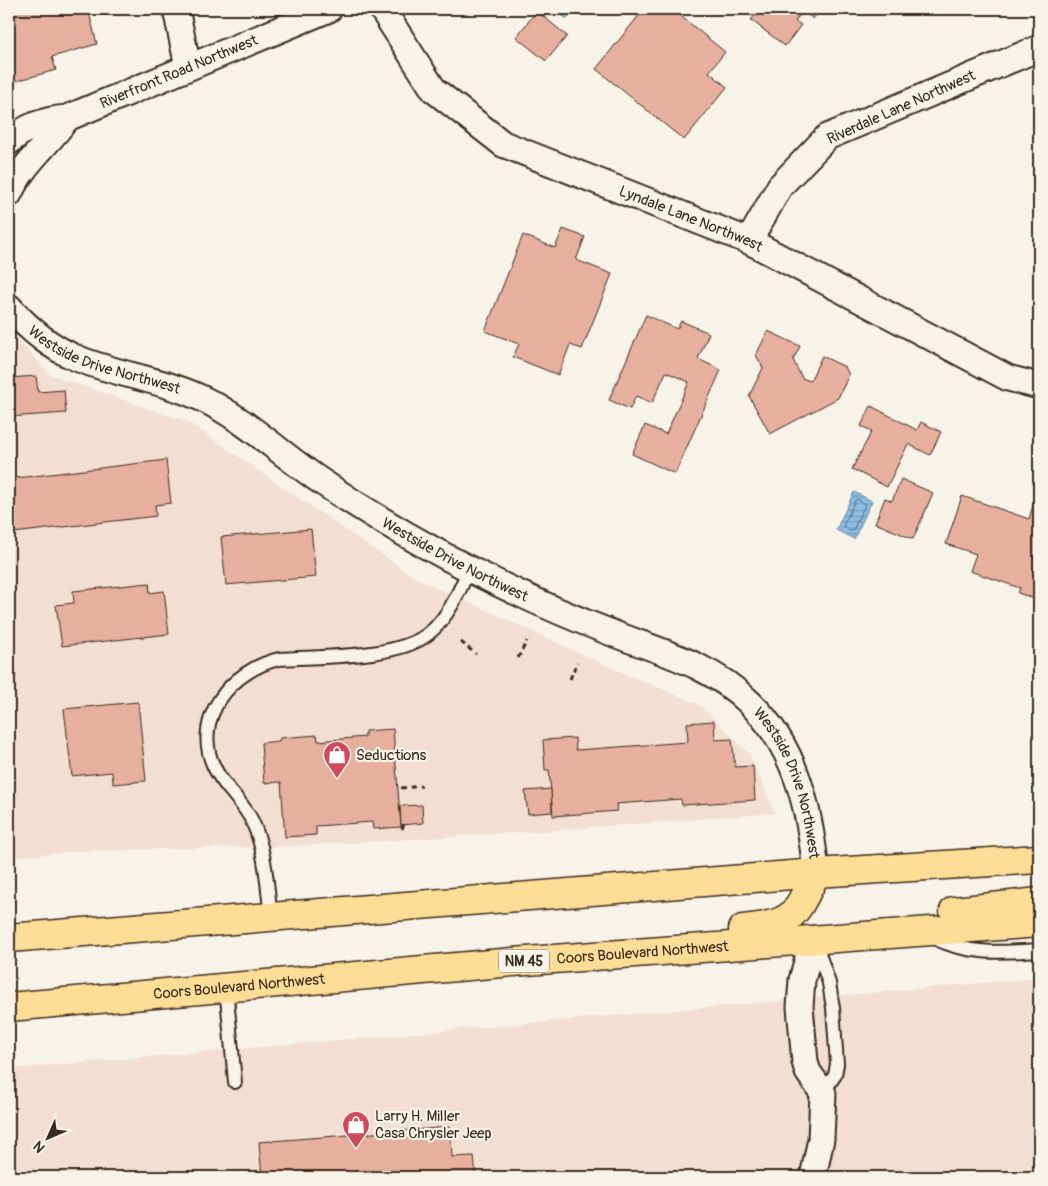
<svg xmlns="http://www.w3.org/2000/svg" width="1048" height="1186" viewBox="0 0 1048 1186" font-family="Pangolin,sans-serif">
  <style>
    .built { fill: #f2dfd2 }
    .water { fill: url(#water-rules); stroke: #6a8397 }
    .lines { fill: none; stroke-linecap: round; stroke-linejoin: round }
    .shore { stroke: #5b666e; stroke-width: 1 }
    .building { fill: #e7af9e; stroke: #3b2a1e }
    .service-casing { stroke: #3b2a1e; stroke-width: 16 }
    .minor-casing { stroke: #3b2a1e; stroke-width: 29 }
    .primary-casing { stroke: #3b2a1e; stroke-width: 31 }
    .path { stroke: #3b2a1e; stroke-width: 3; stroke-dasharray: 5 4; stroke-linecap: butt }
    .service { stroke: #f7f3e8; stroke-width: 12 }
    .minor { stroke: #f7f3e8; stroke-width: 25 }
    .primary { stroke: #fedd96; stroke-width: 28 }
    .labels { text-anchor: middle; stroke-width: 4.5; stroke-linejoin: round; paint-order: stroke }
    .shield { fill: #f7f3e8; stroke: #73665b; stroke-width: 1 }
    .shield-label { font-size: 14px; font-weight: bold; fill: #3b2a1e }
    .street-label { font-size: 15px; fill: #3b2a1e; stroke: #f7f3e8 }
    .poi-label { font-size: 15px; fill: #3b2a1e; stroke: #f7f3e8; text-anchor: start }
  </style>
  <defs>
    <pattern id="water-rules" width="6" height="5" patternUnits="userSpaceOnUse" patternTransform="scale(1.25)"><rect width="6" height="5" fill="#8abfe7"/><path d="M0 2.5h6" fill="none" stroke="#729bbb"/></pattern>
  </defs>
  <rect width="100%" height="100%" fill="#f7f3e8"/>
  <filter id="ink" filterUnits="userSpaceOnUse"><feTurbulence type="fractalNoise" baseFrequency=".02" numOctaves="2"/><feDisplacementMap in="SourceGraphic" scale="10" xChannelSelector="R" yChannelSelector="G"/><feConvolveMatrix kernelMatrix="1 2 1 2 8 2 1 2 1" color-interpolation-filters="sRGB"/></filter>
  <g filter="url(#ink)">
    <g class="built">
      <path d="M 9,330 L 51,375 L 188,422 L 414,577 L 614,669 L 700,705 L 749,753 L 775,813 L 546,831 L 298,846 L 79,851 L 9,858 Z"/>
      <path d="M 1039,978 L 1039,1177 L 9,1177 L 9,1069 Z"/>
    </g>
    <g class="water">
      <path d="M 553,9 L 575,9 L 567,19 Z"/>
      <path d="M 854,492 L 872,501 L 854,539 L 836,530 Z"/>
    </g>
    <g class="lines">
      <path class="shore" d="M 858,499 L 865,505 L 853,530 L 850,531 L 843,526 L 855,501 Z"/>
    </g>
    <g class="building">
      <path d="M 9,9 L 88,9 L 97,44 L 52,57 L 56,70 L 9,83 Z"/>
      <path d="M 644,9 L 672,9 L 725,52 L 709,72 L 727,87 L 684,140 L 596,69 Z"/>
      <path d="M 760,9 L 821,9 L 813,19 L 803,11 L 795,21 L 801,25 L 785,46 L 751,20 Z"/>
      <path d="M 537,11 L 567,36 L 546,61 L 516,37 Z"/>
      <path d="M 563,229 L 585,237 L 576,260 L 612,274 L 582,349 L 570,345 L 558,375 L 513,357 L 519,344 L 485,331 L 523,235 L 555,248 Z"/>
      <path d="M 646,315 L 677,329 L 681,321 L 709,333 L 698,359 L 721,370 L 675,474 L 632,454 L 645,425 L 666,434 L 689,382 L 666,372 L 652,403 L 636,396 L 630,409 L 609,400 Z"/>
      <path d="M 768,331 L 800,346 L 793,360 L 802,378 L 810,381 L 822,356 L 845,367 L 849,375 L 838,398 L 770,434 L 749,396 L 763,368 L 756,355 Z"/>
      <path d="M 36,376 L 38,392 L 64,390 L 66,413 L 9,417 L 9,378 Z"/>
      <path d="M 871,406 L 917,430 L 921,422 L 941,432 L 930,455 L 908,444 L 887,487 L 852,469 L 872,431 L 861,426 Z"/>
      <path d="M 166,460 L 171,503 L 155,505 L 156,516 L 13,533 L 11,516 L 9,516 L 9,479 Z"/>
      <path d="M 901,479 L 933,493 L 913,539 L 875,523 L 885,498 L 892,501 Z"/>
      <path d="M 1039,486 L 1039,585 L 1035,599 L 1018,593 L 1020,588 L 970,571 L 976,554 L 946,544 L 962,496 L 1029,519 Z"/>
      <path d="M 311,529 L 316,577 L 226,585 L 221,537 Z"/>
      <path d="M 149,583 L 150,593 L 164,591 L 169,634 L 62,646 L 56,605 L 74,603 L 73,591 Z"/>
      <path d="M 138,702 L 146,781 L 113,784 L 112,772 L 72,776 L 64,709 Z"/>
      <path d="M 714,721 L 715,740 L 732,739 L 735,767 L 753,766 L 755,800 L 682,805 L 681,799 L 616,804 L 617,811 L 553,816 L 549,770 L 545,770 L 543,740 L 575,738 L 576,750 L 688,742 L 687,723 Z"/>
      <path d="M 393,729 L 401,827 L 373,829 L 372,822 L 316,826 L 316,835 L 285,837 L 281,782 L 264,783 L 261,743 L 279,741 L 280,738 L 317,735 L 318,741 L 365,737 L 365,731 Z"/>
      <path d="M 551,789 L 552,812 L 528,814 L 525,791 Z"/>
      <path d="M 422,805 L 423,823 L 401,825 L 400,806 Z"/>
      <path d="M 450,1127 L 452,1157 L 474,1156 L 476,1177 L 262,1177 L 259,1142 Z"/>
    </g>
    <g class="lines">
      <defs>
        <g id="service">
          <path d="M 271,917 C 267,886 266,852 253,823 C 244,802 224,788 214,767 C 191,718 232,670 279,659 C 319,656 397,659 428,634 C 448,618 459,592 469,569"/>
          <path d="M 930,936 C 965,955 1000,953 1039,950"/>
          <path d="M 815,942 L 829,983 L 833,1008 L 837,1064 L 835,1075 L 823,1093"/>
          <path d="M 226,987 L 235,1082"/>
        </g>
        <g id="minor">
          <path d="M 176,9 L 188,67"/>
          <path id="s1" d="M 382,9 L 434,90 L 503,144 L 749,241 L 1008,378 L 1039,386"/>
          <path id="s2" d="M 9,142 C 26,126 44,120 67,118 L 329,9"/>
          <path d="M 9,194 C 23,163 48,145 67,118"/>
          <path d="M 749,241 L 780,186 L 827,137 L 1039,48"/>
          <path id="s3" d="M 9,307 C 27,327 48,346 74,357 C 116,375 162,379 203,399 C 245,419 283,456 322,482 C 414,544 513,595 617,635 C 665,653 713,666 750,703 C 797,748 810,811 816,873"/>
          <path d="M 813,1177 L 821,1139 L 823,1093 L 808,1072 L 805,1062 L 800,1007 L 802,980 L 813,939"/>
        </g>
        <g id="primary">
          <path d="M 954,911 L 1039,902"/>
          <path d="M 743,929 C 794,924 794,917 816,873"/>
          <path d="M 9,938 L 816,873 L 1039,859"/>
          <path id="s4" d="M 9,1007 L 513,962 L 1039,923"/>
        </g>
      </defs>
      <use href="#service" class="service-casing"/>
      <use href="#minor" class="minor-casing"/>
      <use href="#primary" class="primary-casing"/>
      <g class="path">
        <path d="M 461,642 L 476,654"/>
        <path d="M 518,658 L 527,641"/>
        <path d="M 570,679 L 577,662"/>
        <path d="M 401,788 L 422,786"/>
        <path d="M 402,829 L 404,824"/>
      </g>
      <use href="#service" class="service"/>
      <use href="#minor" class="minor"/>
      <use href="#primary" class="primary"/>
    </g>
  </g>
  <defs>
    <symbol id="shop-pin" viewBox="-11 -11 22 30"><path d="M0 17L-7.5 6A9.5 9.5 0 1 1 7.5 6Z" fill="#d1495b" stroke="#f7f3e8"/><path d="M-5-2.5h2.3a2.7 3.5 0 0 1 5.4 0H5L5.5 6h-11ZM-1.5-2.5h3a1.5 2.3 0 0 0-3 0Z" fill="#fff"/></symbol>
  </defs>
  <g fill-rule="evenodd">
    <use href="#shop-pin" x="321" y="739" width="32" height="43"/>
    <use href="#shop-pin" x="340" y="1109" width="32" height="43"/>
  </g>
  <g class="labels">
    <rect class="shield" x="499" y="949.5" width="50" height="23" rx="4"/>
    <g class="shield-label">
      <text x="524" y="966">NM 45</text>
    </g>
    <g class="street-label">
      <text dy="5" stroke="none"><textPath href="#s2" startOffset="185">Riverfront Road Northwest</textPath></text>
      <text transform="translate(901 107) rotate(-24)" y="5">Riverdale Lane Northwest</text>
      <text dy="5" stroke="none"><textPath href="#s1" startOffset="386">Lyndale Lane Northwest</textPath></text>
      <text dy="5" stroke="none"><textPath href="#s3" startOffset="112">Westside Drive Northwest</textPath></text>
      <text dy="5" stroke="none"><textPath href="#s3" startOffset="518">Westside Drive Northwest</textPath></text>
      <text dy="5" stroke="none"><textPath href="#s3" startOffset="938">Westside Drive Northwest</textPath></text>
      <text dy="5" stroke="none"><textPath href="#s4" startOffset="636">Coors Boulevard Northwest</textPath></text>
      <text dy="5" stroke="none"><textPath href="#s4" startOffset="231">Coors Boulevard Northwest</textPath></text>
    </g>
    <g class="poi-label">
      <text x="356" y="760">Seductions</text>
      <text x="375" y="1121">Larry H. Miller<tspan x="375" dy="17">Casa Chrysler Jeep</tspan></text>
    </g>
  </g>
  <rect width="1048" height="1186" fill="none" stroke="#f7f3e8" stroke-width="30"/>
  <rect x="15" y="15" width="1018" height="1156" fill="none" stroke="#3b2a1e" stroke-width="2" filter="url(#ink)"/>
  <g transform="translate(48 1138) rotate(225)" stroke="#f7f3e8" stroke-width="4" paint-order="stroke">
  <path d="M0-4L9 19L0 12L-9 19Z" fill="#3b2a1e"/>
  <text y="-8" font-size="14" font-weight="bold" text-anchor="middle" fill="#3b2a1e">N</text>
  </g>
</svg>
